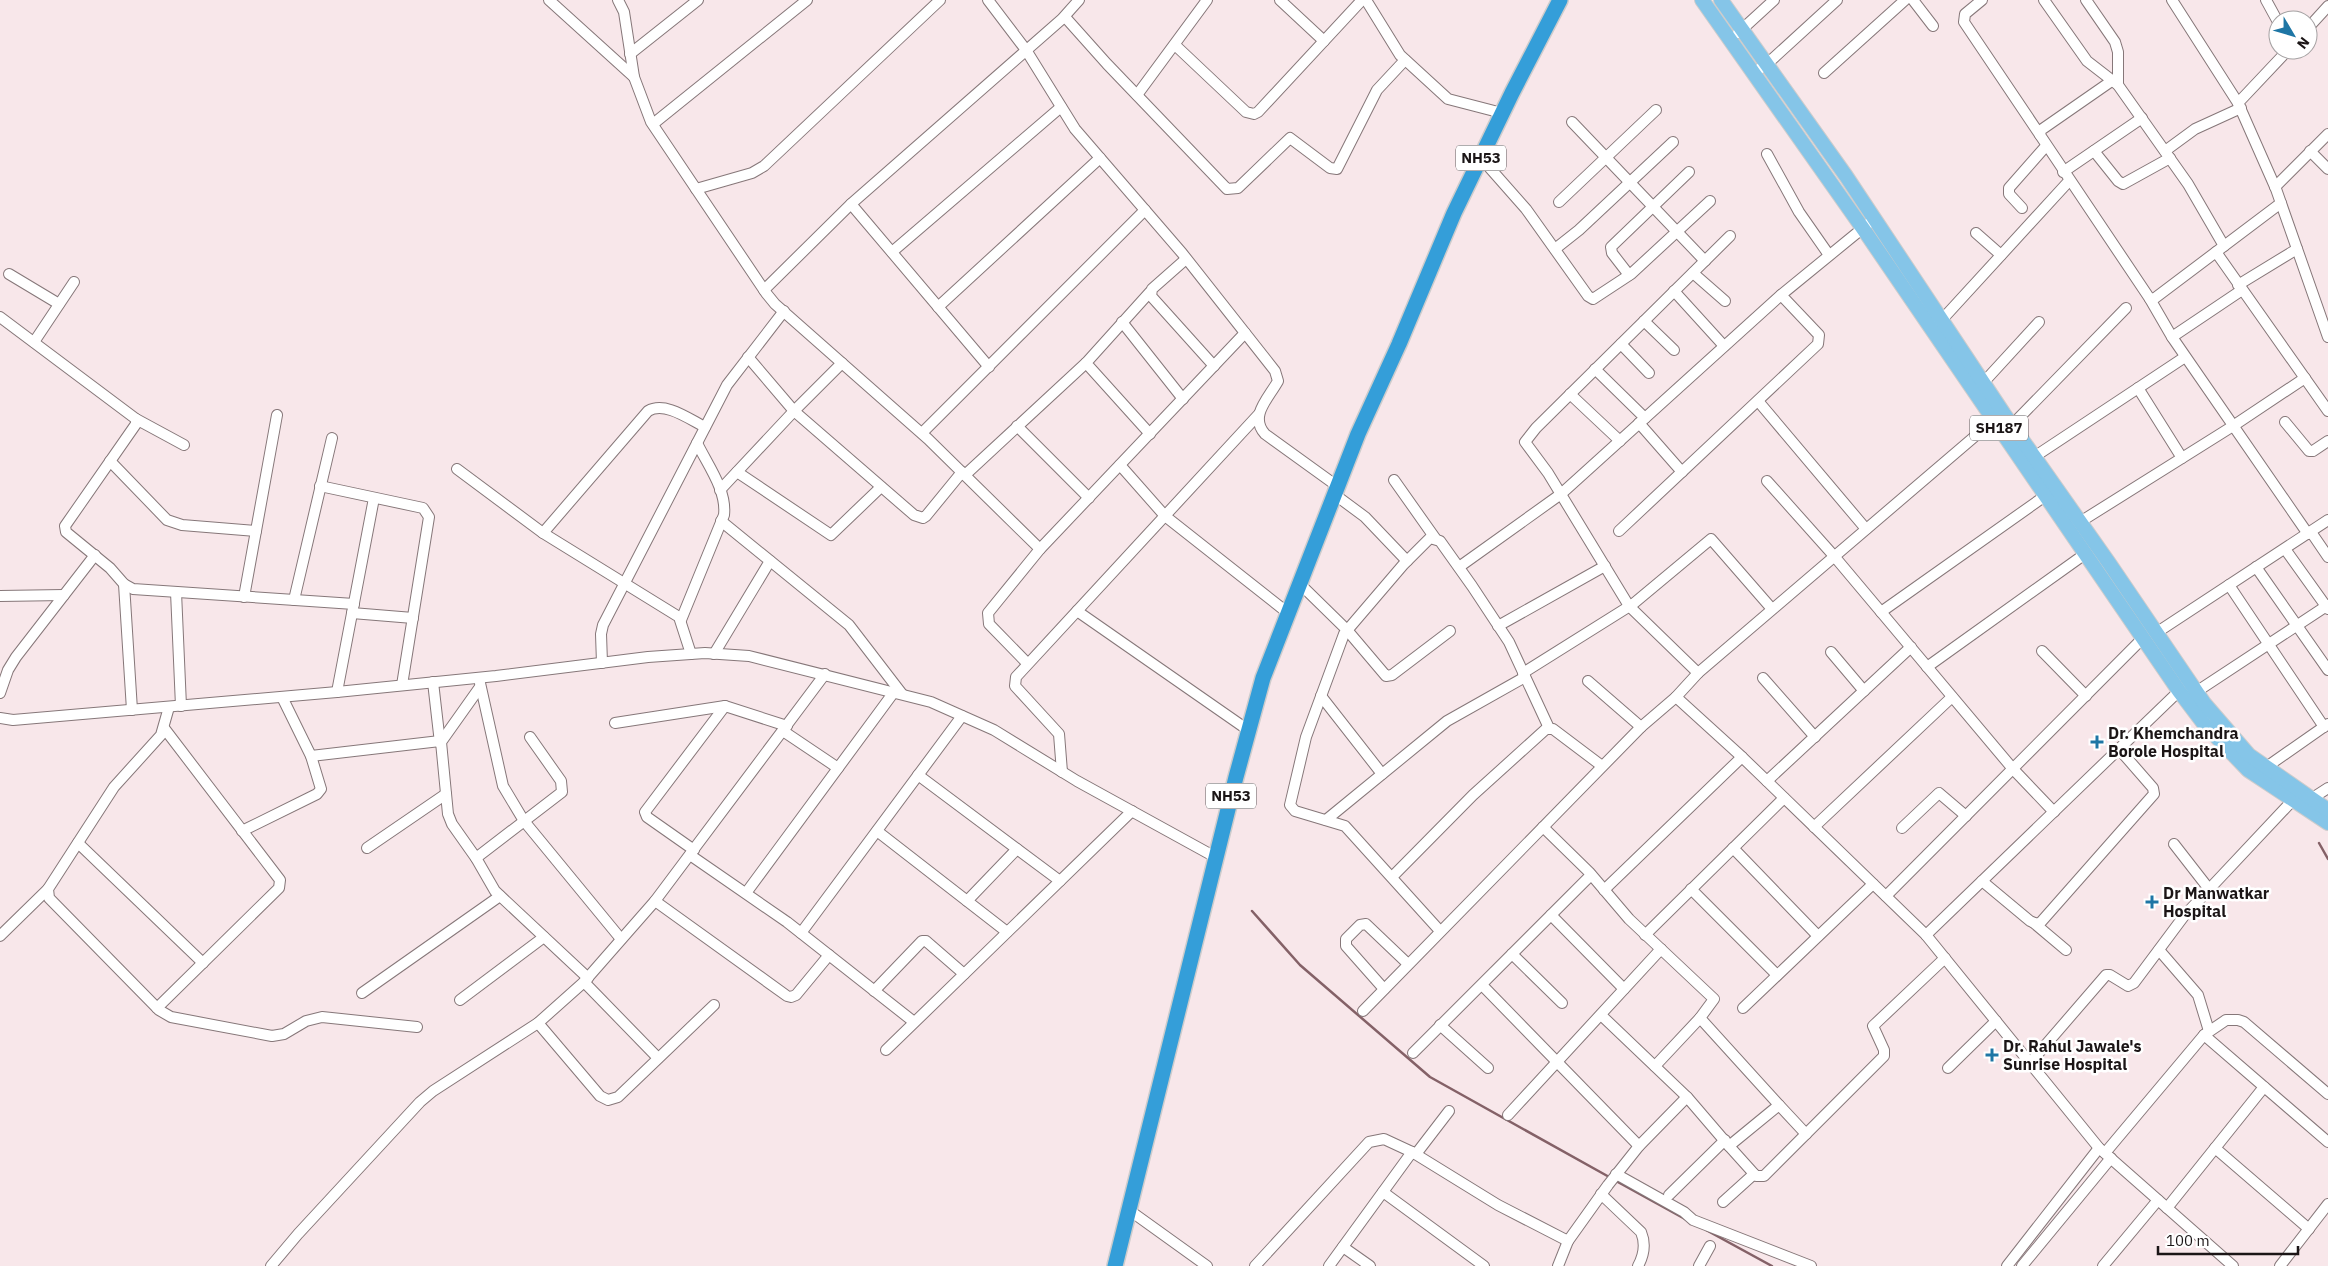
<svg xmlns="http://www.w3.org/2000/svg" width="2328" height="1266" viewBox="0 0 2328 1266" font-family="'IBM Plex Sans',sans-serif">
  <style>
    .lines { fill: none; stroke-linecap: round; stroke-linejoin: round }
    .stream { stroke: #846167; stroke-width: 2.5 }
    .minor-casing { stroke: #867779; stroke-width: 12 }
    .major-casing { stroke: #cdcccc; stroke-width: 16 }
    .highway-casing { stroke: #cdcccc; stroke-width: 18 }
    .minor { stroke: #fff; stroke-width: 10 }
    .major { stroke: #85c5e8; stroke-width: 14 }
    .highway { stroke: #349ed9; stroke-width: 15 }
    .poi-dot { fill: #1e76a5; stroke: #fff; stroke-width: 2 }
    .labels { text-anchor: middle; stroke-width: 5; stroke-linejoin: round; paint-order: stroke }
    .shield { fill: #fff; stroke: #5f5b5c; stroke-width: 1 }
    .shield-label { font-size: 15px; font-weight: bold; fill: #1b1516 }
    .poi-label { font-size: 16px; font-weight: bold; fill: #1b1516; stroke: #fff; text-anchor: start }
  </style>
  <rect width="100%" height="100%" fill="#f8e7ea"/>
  <g class="lines">
    <g class="stream">
      <path d="M 2319,843 L 2328,859"/>
      <path d="M 1252,911 L 1300,965 L 1430,1077 L 1611,1178"/>
      <path d="M 1616,1181 L 1685,1219"/>
      <path d="M 1706,1230 L 1772,1266"/>
    </g>
    <defs>
      <g id="minor">
        <path d="M 549,0 L 634,77"/>
        <path d="M 618,0 L 624,12 L 634,77 L 651,122 L 766,293 L 775,304 L 928,439 L 1040,549"/>
        <path d="M 988,0 L 1026,50 L 1075,129 L 1182,253 L 1275,371 L 1278,381 C 1268,399 1249,416 1265,434 L 1337,486"/>
        <path d="M 1280,0 L 1324,41"/>
        <path d="M 1366,0 L 1400,55 L 1448,99 L 1502,113"/>
        <path d="M 1913,0 L 1933,26"/>
        <path d="M 1982,0 L 1965,14 L 1964,22 L 2040,135"/>
        <path d="M 2044,0 L 2087,61 L 2118,85 L 2188,184 L 2224,246"/>
        <path d="M 2086,0 L 2115,42 L 2118,52 L 2118,85"/>
        <path d="M 2172,0 L 2238,103 L 2276,189 L 2328,337"/>
        <path d="M 2266,0 L 2278,22"/>
        <path d="M 1065,17 L 1107,64 L 1227,189 L 1238,188 L 1290,138 L 1330,168 L 1337,169 L 1377,90 L 1405,60"/>
        <path d="M 2308,28 L 2328,6"/>
        <path d="M 1738,33 L 1774,0"/>
        <path d="M 1175,45 L 1246,112 L 1254,114 L 1258,112 L 1362,0"/>
        <path d="M 630,54 L 698,0"/>
        <path d="M 1753,73 L 1767,64 L 1837,0"/>
        <path d="M 1824,73 L 1905,0"/>
        <path d="M 2113,80 L 2041,130 L 2040,135 L 2150,299 L 2155,298 L 2281,203"/>
        <path d="M 1137,95 L 1207,0"/>
        <path d="M 2238,103 L 2288,50"/>
        <path d="M 1572,122 L 1705,261"/>
        <path d="M 653,124 L 807,0"/>
        <path d="M 2094,151 L 2118,181 L 2123,184 L 2170,158"/>
        <path d="M 2165,151 L 2195,129 L 2241,108"/>
        <path d="M 2310,151 L 2328,169"/>
        <path d="M 1767,154 L 1799,212 L 1829,255"/>
        <path d="M 1481,158 L 1526,209 L 1588,296 L 1593,299 L 1631,274 L 1710,201"/>
        <path d="M 2063,172 L 2142,118"/>
        <path d="M 2275,187 L 2328,134"/>
        <path d="M 696,189 L 752,173 L 764,166 L 940,0"/>
        <path d="M 1559,202 L 1656,110"/>
        <path d="M 851,204 L 989,367"/>
        <path d="M 2022,208 L 2009,194 L 2009,188 L 2046,146"/>
        <path d="M 1976,233 L 2001,255"/>
        <path d="M 1555,249 L 1579,230 L 1673,142"/>
        <path d="M 892,252 L 1061,107"/>
        <path d="M 2216,252 L 2328,411"/>
        <path d="M 1186,259 L 1152,289 L 1151,296 L 1214,366"/>
        <path d="M 1693,273 L 1725,301"/>
        <path d="M 9,274 L 59,304"/>
        <path d="M 1629,275 L 1612,253 L 1611,247 L 1689,172"/>
        <path d="M 2238,285 L 2297,249"/>
        <path d="M 764,290 L 851,204 L 1062,19 L 1079,0"/>
        <path d="M 1674,291 L 1724,346"/>
        <path d="M 2150,299 L 2172,337 L 2308,534"/>
        <path d="M 938,307 L 1100,158"/>
        <path d="M 0,317 L 136,419 L 136,424 L 65,526 L 66,532 L 110,568 L 124,584 L 133,589 L 354,604"/>
        <path d="M 1644,321 L 1674,350"/>
        <path d="M 1122,322 L 1183,399"/>
        <path d="M 1938,324 L 2069,181"/>
        <path d="M 2172,337 L 2242,290"/>
        <path d="M 34,342 L 74,282"/>
        <path d="M 1621,344 L 1649,373"/>
        <path d="M 748,357 L 794,411 L 914,515 L 923,518 L 926,516 L 962,472"/>
        <path d="M 1595,369 L 1645,418"/>
        <path d="M 1983,383 L 2039,322"/>
        <path d="M 2138,388 L 2182,458"/>
        <path d="M 1570,394 L 1620,441"/>
        <path d="M 1758,401 L 1866,529"/>
        <path d="M 136,419 L 184,445"/>
        <path d="M 1994,420 L 1698,673 L 1676,697 L 1742,757 L 1926,935 L 2099,1148 L 2233,1266"/>
        <path d="M 2285,422 L 2309,451 L 2313,451 L 2328,441"/>
        <path d="M 1639,423 L 1682,472"/>
        <path d="M 2012,425 L 2126,308"/>
        <path d="M 1017,426 L 1089,498"/>
        <path d="M 922,433 L 1145,210"/>
        <path d="M 1150,434 L 1086,363 L 1150,292"/>
        <path d="M 2034,457 L 2185,357"/>
        <path d="M 110,461 L 167,520 L 182,525 L 256,531"/>
        <path d="M 1120,465 L 1165,516 L 1288,613"/>
        <path d="M 457,469 L 543,533 L 679,617 L 691,654"/>
        <path d="M 737,472 L 831,535 L 881,487"/>
        <path d="M 965,475 L 1086,363"/>
        <path d="M 1394,480 L 1435,538"/>
        <path d="M 1767,481 L 1834,556 L 2013,769 L 2054,812"/>
        <path d="M 320,486 L 423,508 L 429,517 L 402,685"/>
        <path d="M 720,490 L 794,411 L 842,363"/>
        <path d="M 1334,494 L 1365,517 L 1407,561"/>
        <path d="M 721,521 L 849,625 L 902,694"/>
        <path d="M 2080,522 L 2233,426 L 2305,378"/>
        <path d="M 1619,531 L 1818,344 L 1819,335 L 1781,295"/>
        <path d="M 2311,532 L 2328,557"/>
        <path d="M 543,533 L 648,411 C 665,401 689,419 705,427"/>
        <path d="M 2285,549 L 2328,609"/>
        <path d="M 1459,567 L 1561,494 L 1781,295 L 1874,219"/>
        <path d="M 2256,567 L 2328,670"/>
        <path d="M 1299,583 L 1347,630 L 1386,676 L 1392,675 L 1450,631"/>
        <path d="M 124,584 L 132,710"/>
        <path d="M 2229,585 L 2324,727"/>
        <path d="M 176,592 L 181,706"/>
        <path d="M 0,596 L 64,595"/>
        <path d="M 244,597 L 277,415"/>
        <path d="M 294,600 L 332,438"/>
        <path d="M 1077,611 L 1248,730"/>
        <path d="M 1881,612 L 2045,496"/>
        <path d="M 352,613 L 413,618"/>
        <path d="M 681,620 L 724,515 C 727,490 707,464 697,443"/>
        <path d="M 1498,626 L 1605,566"/>
        <path d="M 2156,633 L 2328,520"/>
        <path d="M 2042,651 L 2086,696"/>
        <path d="M 1831,652 L 1864,691"/>
        <path d="M 714,654 L 770,561"/>
        <path d="M 602,663 L 601,634 L 603,625 L 727,385 L 784,311"/>
        <path d="M 1027,663 L 989,624 L 988,613 L 1040,549 L 1245,333"/>
        <path d="M 1927,667 L 2085,554"/>
        <path d="M 1523,673 L 1633,604 L 1711,539 L 1772,609"/>
        <path d="M 1698,673 L 1629,606 L 1548,473 L 1525,442 L 1536,428 L 1730,236"/>
        <path d="M 1763,678 L 1815,737"/>
        <path d="M 1588,681 L 1641,727"/>
        <path d="M 433,682 L 440,743"/>
        <path d="M 480,683 L 503,786 L 524,821 L 621,939"/>
        <path d="M 480,687 L 441,742 L 448,814 L 452,824 L 476,858 L 495,891 L 588,978"/>
        <path d="M 337,692 L 374,498"/>
        <path d="M 2196,692 L 2328,605"/>
        <path d="M 0,693 L 8,670 L 16,657 L 95,555"/>
        <path d="M 1321,696 L 1382,774"/>
        <path d="M 169,707 L 161,735 L 114,787 L 48,889 L 49,898 L 159,1010 L 171,1017 L 272,1036 L 284,1034 L 306,1021 L 322,1017 L 417,1027"/>
        <path d="M 0,718 L 13,720 L 337,692 L 496,676 L 648,657 L 705,653 L 749,656 L 931,702 L 994,730 L 1077,781 L 1217,858"/>
        <path d="M 615,723 L 725,706 L 787,726"/>
        <path d="M 783,731 L 838,768"/>
        <path d="M 311,756 L 440,741"/>
        <path d="M 2265,768 L 2328,724"/>
        <path d="M 1062,772 L 1059,734 L 1015,686 L 1016,677 L 1259,414"/>
        <path d="M 918,775 L 1060,881"/>
        <path d="M 1767,781 L 1911,647"/>
        <path d="M 2311,799 L 2328,788"/>
        <path d="M 1326,820 L 1447,721 L 1525,677"/>
        <path d="M 1814,827 L 1952,697"/>
        <path d="M 1902,828 L 1939,793 L 1966,816"/>
        <path d="M 242,831 L 317,794 L 321,789 L 311,756 L 282,697"/>
        <path d="M 877,831 L 1007,932"/>
        <path d="M 78,843 L 203,963"/>
        <path d="M 2174,844 L 2209,889"/>
        <path d="M 367,848 L 446,794"/>
        <path d="M 1733,848 L 1818,936"/>
        <path d="M 694,850 L 647,817 L 645,812 L 725,706"/>
        <path d="M 690,855 L 787,922 L 914,1022"/>
        <path d="M 476,858 L 562,792 L 561,781 L 530,737"/>
        <path d="M 1392,877 L 1473,795 L 1546,729 L 1553,729 L 1602,766"/>
        <path d="M 1982,881 L 2030,921 L 2037,924 L 2041,922 L 2154,794 L 2153,788 L 2119,749"/>
        <path d="M 1691,889 L 1777,975"/>
        <path d="M 1604,890 L 1742,757"/>
        <path d="M 746,893 L 894,692"/>
        <path d="M 1886,896 L 2142,639"/>
        <path d="M 655,901 L 787,996 L 791,997 L 796,995 L 829,955"/>
        <path d="M 967,901 L 1017,849"/>
        <path d="M 1551,915 L 1624,989"/>
        <path d="M 2034,923 L 2066,950"/>
        <path d="M 1440,931 L 1345,826 L 1295,811 L 1290,805 L 1306,737 L 1344,634 L 1403,565 L 1430,538 L 1440,541 L 1472,586 L 1509,642 L 1549,728"/>
        <path d="M 801,933 L 962,716"/>
        <path d="M 1645,935 L 1784,798"/>
        <path d="M 1926,935 L 2179,691"/>
        <path d="M 0,936 L 48,889"/>
        <path d="M 2159,950 L 2198,995 L 2209,1031"/>
        <path d="M 1512,954 L 1562,1003"/>
        <path d="M 584,982 L 658,1058"/>
        <path d="M 1482,985 L 1639,1146"/>
        <path d="M 1384,989 L 1346,946 L 1346,939 L 1360,925 L 1366,924 L 1408,964"/>
        <path d="M 874,991 L 922,941 L 926,941 L 964,974"/>
        <path d="M 362,993 L 500,896"/>
        <path d="M 460,1000 L 544,937"/>
        <path d="M 157,1008 L 279,888 L 280,880 L 164,728"/>
        <path d="M 1743,1008 L 1873,884"/>
        <path d="M 1363,1011 L 1641,727 L 1676,697"/>
        <path d="M 1601,1015 L 1687,1097"/>
        <path d="M 538,1023 L 600,1096 L 608,1100 L 618,1097 L 714,1005"/>
        <path d="M 1440,1025 L 1488,1068"/>
        <path d="M 2204,1035 L 2328,1142"/>
        <path d="M 886,1050 L 1132,811"/>
        <path d="M 1413,1053 L 1591,875"/>
        <path d="M 2030,1063 L 2106,975 L 2110,975 L 2128,986 L 2134,983 L 2184,916 L 2293,800"/>
        <path d="M 1655,1066 L 1700,1018"/>
        <path d="M 1948,1068 L 1996,1021"/>
        <path d="M 1779,1105 L 1806,1134"/>
        <path d="M 1508,1115 L 1661,949"/>
        <path d="M 1729,1146 L 1756,1176 L 1764,1176 L 1884,1056 L 1884,1050 L 1873,1026 L 1945,958"/>
        <path d="M 2215,1148 L 2309,1229"/>
        <path d="M 2105,1153 L 2204,1035 L 2226,1020 L 2238,1020 L 2244,1022 L 2328,1094"/>
        <path d="M 1416,1154 L 1449,1111"/>
        <path d="M 1616,1174 L 1684,1212 L 1693,1220 L 1811,1266"/>
        <path d="M 1383,1192 L 1484,1266"/>
        <path d="M 1601,1194 L 1641,1232 C 1646,1244 1644,1255 1638,1266"/>
        <path d="M 1669,1195 L 1725,1140"/>
        <path d="M 1723,1202 L 1754,1174"/>
        <path d="M 2167,1208 L 2264,1087"/>
        <path d="M 1129,1210 L 1207,1266"/>
        <path d="M 1343,1247 L 1370,1266"/>
        <path d="M 271,1266 L 298,1234 L 420,1102 L 433,1091 L 538,1023 L 584,982 L 655,901 L 825,674"/>
        <path d="M 1255,1266 L 1369,1142 L 1384,1139 L 1412,1152"/>
        <path d="M 1329,1266 L 1412,1152 L 1498,1205 L 1568,1241 L 1608,1185 L 1639,1146 L 1687,1097 L 1729,1146 L 1779,1105 L 1700,1018 L 1714,999 L 1629,919 L 1589,872 L 1543,827"/>
        <path d="M 1558,1266 L 1568,1241"/>
        <path d="M 1699,1266 L 1710,1246"/>
        <path d="M 2007,1266 L 2099,1148"/>
        <path d="M 2022,1266 L 2111,1158"/>
        <path d="M 2103,1266 L 2158,1200"/>
        <path d="M 2280,1266 L 2328,1204"/>
      </g>
      <g id="major">
        <path d="M 1702,0 L 1864,230 L 2179,691 L 2204,724 L 2248,770 L 2328,823"/>
        <path d="M 1721,0 L 1846,176 L 2004,414 L 2109,563 L 2204,703 L 2249,755 L 2328,810"/>
      </g>
      <path id="highway" d="M 1115,1266 L 1236,777 L 1263,678 L 1358,434 L 1399,344 L 1454,213 L 1512,93 L 1560,0"/>
    </defs>
    <use href="#minor" class="minor-casing"/>
    <use href="#major" class="major-casing"/>
    <use href="#highway" class="highway-casing"/>
    <use href="#minor" class="minor"/>
    <use href="#major" class="major"/>
    <use href="#highway" class="highway"/>
  </g>
  <g class="poi-dot">
    <path d="M2094.5 734.5h5v5h5v5h-5v5h-5v-5h-5v-5h5z"/>
    <path d="M2149.5 894.5h5v5h5v5h-5v5h-5v-5h-5v-5h5z"/>
    <path d="M1989.5 1047.5h5v5h5v5h-5v5h-5v-5h-5v-5h5z"/>
  </g>
  <g class="labels">
    <g class="shield">
      <rect x="1456" y="145.5" width="50" height="25" rx="4"/>
      <rect x="1970" y="415.5" width="58" height="25" rx="4"/>
      <rect x="1206" y="783.5" width="50" height="25" rx="4"/>
    </g>
    <g class="shield-label">
      <text x="1481" y="163">NH53</text>
      <text x="1999" y="433">SH187</text>
      <text x="1231" y="801">NH53</text>
    </g>
    <g class="poi-label">
      <text x="2108" y="739">Dr. Khemchandra<tspan x="2108" dy="18">Borole Hospital</tspan></text>
      <text x="2163" y="899">Dr Manwatkar<tspan x="2163" dy="18">Hospital</tspan></text>
      <text x="2003" y="1052">Dr. Rahul Jawale's<tspan x="2003" dy="18">Sunrise Hospital</tspan></text>
    </g>
  </g>
  <g transform="translate(2293 35) rotate(128)"><circle r="24" fill="#ffffff" stroke="#a4a1a2"/>
  <path d="M0-4L9 19L0 12L-9 19Z" fill="#1e76a5"/>
  <text y="-8" font-size="14" font-weight="bold" text-anchor="middle" fill="#1b1516">N</text>
  </g>
  <path d="M2158 1246v8h140v-8" fill="none" stroke="#1b1516" stroke-width="2.5"/>
  <text x="2166" y="1246" font-size="15" fill="#1b1516" stroke="#ffffff" stroke-width="4" paint-order="stroke">100 m</text>
</svg>
